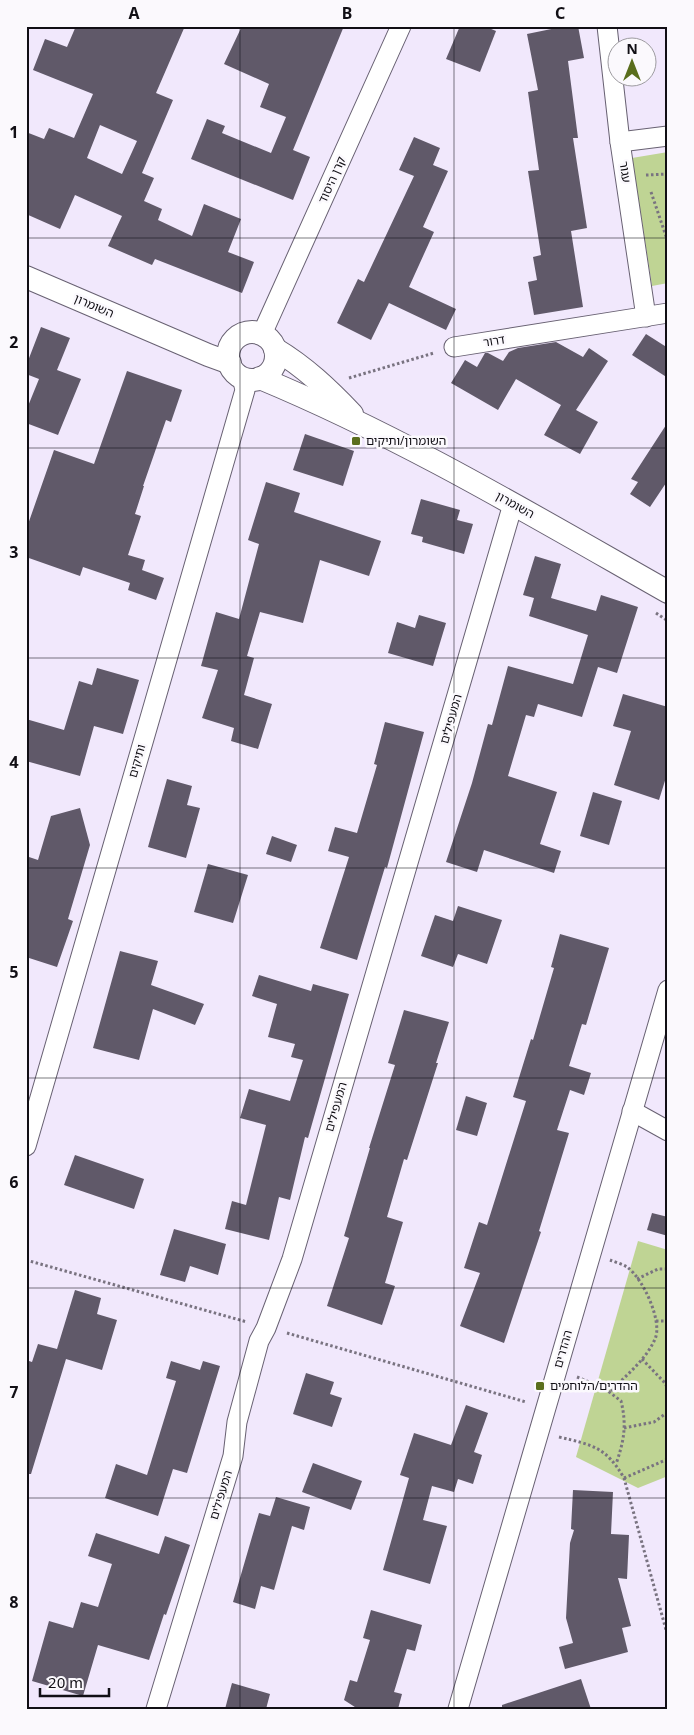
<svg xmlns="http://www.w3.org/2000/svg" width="694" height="1735" viewBox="0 0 694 1735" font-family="Georgia,'Noto Sans Hebrew',serif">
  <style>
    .green { fill: #bfd494 }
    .building { fill: #605969; fill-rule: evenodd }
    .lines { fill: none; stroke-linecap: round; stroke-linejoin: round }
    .minor-casing { stroke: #686172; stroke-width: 21 }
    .tertiary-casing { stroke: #686172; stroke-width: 24 }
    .path { stroke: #797380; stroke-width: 3; stroke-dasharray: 2.5 2.5; stroke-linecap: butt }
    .minor { stroke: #fff; stroke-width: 19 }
    .tertiary { stroke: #fff; stroke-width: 22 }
    .grid { fill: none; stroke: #110f15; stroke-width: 1; stroke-opacity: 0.55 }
    .poi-dot { fill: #5a6e1d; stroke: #fbf9fd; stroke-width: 2 }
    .labels { text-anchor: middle; stroke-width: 5; stroke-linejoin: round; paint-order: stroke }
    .street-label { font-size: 12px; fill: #110f15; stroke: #fbf9fd }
    .poi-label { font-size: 12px; fill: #110f15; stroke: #fbf9fd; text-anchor: start }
    .neatline { fill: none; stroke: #110f15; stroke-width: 2 }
    .grid-label { font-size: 16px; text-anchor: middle; font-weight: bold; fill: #110f15 }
  </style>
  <rect width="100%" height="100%" fill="#f1e8fc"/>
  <g class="green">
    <path d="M 668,152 L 668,283 L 652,286 L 632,158 Z"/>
    <path d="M 638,1241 L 668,1250 L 668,1476 L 638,1488 L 576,1457 Z"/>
  </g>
  <g class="building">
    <path d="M 76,26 L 185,26 L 156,93 L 173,100 L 142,173 L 154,178 L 144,201 L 162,209 L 158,220 L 192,236 L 204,204 L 241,219 L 228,252 L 254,262 L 242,293 L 155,259 L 152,265 L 108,246 L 122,216 L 75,195 L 60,229 L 26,214 L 26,132 L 44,139 L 49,128 L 74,138 L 93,94 L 33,70 L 45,39 L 67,47 ZM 100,125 L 137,141 L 122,174 L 87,158 Z"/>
    <path d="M 242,26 L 344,26 L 293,150 L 310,157 L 293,200 L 191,159 L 207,119 L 225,126 L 222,133 L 271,153 L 286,117 L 260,107 L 269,84 L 224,64 Z"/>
    <path d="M 460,26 L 484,26 L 496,31 L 480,72 L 446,59 Z"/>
    <path d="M 566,26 L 578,26 L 584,58 L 568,61 L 578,138 L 573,138 L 587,228 L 571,231 L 583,307 L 534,315 L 528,282 L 537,280 L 533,257 L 541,255 L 528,171 L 539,170 L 528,92 L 538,90 L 527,34 Z"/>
    <path d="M 414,137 L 440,148 L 433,165 L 448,171 L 423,227 L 434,232 L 409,287 L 456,309 L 446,330 L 389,303 L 371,340 L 337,323 L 358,279 L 364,282 L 414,176 L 399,170 Z"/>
    <path d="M 41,327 L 70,338 L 57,370 L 81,379 L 58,435 L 26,423 L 26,411 L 39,379 L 26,374 L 26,366 Z"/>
    <path d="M 646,334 L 668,348 L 668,378 L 632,355 Z"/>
    <path d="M 556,342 L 583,357 L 589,348 L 608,361 L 576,410 L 598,422 L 580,454 L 544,435 L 561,405 L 516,379 L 498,410 L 451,383 L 465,360 L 477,367 L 485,353 L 488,353 L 503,361 L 509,352 L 518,348 Z"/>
    <path d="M 127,371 L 182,390 L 171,422 L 166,420 L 143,486 L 144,486 L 135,514 L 141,516 L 128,555 L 145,560 L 142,570 L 164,578 L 156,600 L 128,590 L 130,583 L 83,567 L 80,576 L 26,557 L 26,530 L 54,450 L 94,464 Z"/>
    <path d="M 668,422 L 668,480 L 650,507 L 630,494 L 638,482 L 631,479 Z"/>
    <path d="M 305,434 L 354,451 L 343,486 L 293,470 Z"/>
    <path d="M 266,482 L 300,493 L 294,512 L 381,541 L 369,576 L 320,560 L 303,623 L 260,612 L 247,656 L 254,658 L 244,695 L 272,704 L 258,749 L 231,741 L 234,728 L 202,718 L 218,670 L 201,666 L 216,612 L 239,619 L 259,544 L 248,540 Z"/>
    <path d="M 421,499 L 460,510 L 457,520 L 473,524 L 464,554 L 422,542 L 423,537 L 411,534 Z"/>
    <path d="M 535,556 L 561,564 L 551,598 L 596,611 L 601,595 L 638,607 L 617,673 L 598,667 L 582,717 L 538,704 L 534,717 L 526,715 L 508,776 L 557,792 L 540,844 L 561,851 L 554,873 L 484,850 L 477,872 L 446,862 L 472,783 L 488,724 L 492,725 L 508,666 L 573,684 L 588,635 L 529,616 L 534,598 L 523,595 Z"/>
    <path d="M 419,615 L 446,623 L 433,666 L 388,653 L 397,622 L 415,628 Z"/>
    <path d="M 97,668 L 139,680 L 123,734 L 94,726 L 80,776 L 26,761 L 26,719 L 64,730 L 79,681 L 92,685 Z"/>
    <path d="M 623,694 L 668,707 L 668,771 L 659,800 L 614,785 L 631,731 L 613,726 Z"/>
    <path d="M 385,722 L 424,732 L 387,868 L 385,867 L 357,960 L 320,948 L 349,857 L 328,851 L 335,827 L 357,833 L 377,765 L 374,764 Z"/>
    <path d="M 167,779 L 192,786 L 187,805 L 200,808 L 186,858 L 148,847 Z"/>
    <path d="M 593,792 L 622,801 L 609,845 L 580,836 Z"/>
    <path d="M 80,808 L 90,845 L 68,919 L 73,921 L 57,967 L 26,957 L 26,856 L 38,860 L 51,816 Z"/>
    <path d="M 272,836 L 297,845 L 291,862 L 266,854 Z"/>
    <path d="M 208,864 L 248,875 L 233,923 L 194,912 Z"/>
    <path d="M 458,906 L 502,920 L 487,964 L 458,954 L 453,967 L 421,956 L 435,915 L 453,921 Z"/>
    <path d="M 560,934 L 609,948 L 586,1025 L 582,1024 L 569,1066 L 591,1073 L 584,1095 L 570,1090 L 557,1130 L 569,1133 L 539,1231 L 541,1232 L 504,1343 L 460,1326 L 480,1273 L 464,1268 L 479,1222 L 487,1225 L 526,1101 L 513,1097 L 531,1039 L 533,1040 L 554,968 L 551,967 Z"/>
    <path d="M 120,951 L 158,961 L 151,985 L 204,1004 L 195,1025 L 153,1009 L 139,1060 L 93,1048 Z"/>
    <path d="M 259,975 L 311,991 L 313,984 L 349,994 L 308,1138 L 305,1137 L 290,1200 L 279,1197 L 269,1240 L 225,1229 L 232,1201 L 246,1205 L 266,1125 L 240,1118 L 249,1089 L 290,1101 L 303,1060 L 291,1057 L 295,1044 L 268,1037 L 277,1004 L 252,996 Z"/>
    <path d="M 404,1010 L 449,1022 L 436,1063 L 438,1063 L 407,1160 L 404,1159 L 387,1217 L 403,1222 L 385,1283 L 395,1286 L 382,1325 L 327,1306 L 349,1238 L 344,1236 L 370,1148 L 369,1148 L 395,1065 L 388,1063 Z"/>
    <path d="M 466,1096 L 487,1103 L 477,1136 L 456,1130 Z"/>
    <path d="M 75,1155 L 144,1179 L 134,1209 L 64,1185 Z"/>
    <path d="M 652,1213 L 668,1217 L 668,1236 L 647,1230 Z"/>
    <path d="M 174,1229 L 226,1244 L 218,1275 L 190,1266 L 185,1282 L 160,1275 Z"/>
    <path d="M 75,1290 L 101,1298 L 97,1314 L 117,1320 L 102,1370 L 66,1359 L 31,1474 L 26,1474 L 26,1360 L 32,1362 L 38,1344 L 57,1349 Z"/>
    <path d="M 171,1361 L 200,1370 L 203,1361 L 220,1366 L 187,1473 L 173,1469 L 158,1516 L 105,1498 L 116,1464 L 147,1475 L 176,1381 L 166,1378 Z"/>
    <path d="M 306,1373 L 334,1382 L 330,1394 L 342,1398 L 332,1427 L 293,1414 Z"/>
    <path d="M 466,1405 L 488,1413 L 474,1452 L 482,1455 L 473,1484 L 458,1479 L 454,1492 L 432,1486 L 423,1520 L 447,1526 L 430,1584 L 383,1570 L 409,1478 L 400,1475 L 414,1433 L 451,1445 Z"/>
    <path d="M 313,1463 L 362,1481 L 351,1510 L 302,1492 Z"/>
    <path d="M 573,1490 L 613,1492 L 611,1534 L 629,1535 L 627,1579 L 618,1578 L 631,1626 L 622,1628 L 628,1652 L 565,1669 L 559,1647 L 573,1643 L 566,1618 L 570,1543 L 574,1530 L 571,1529 Z"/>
    <path d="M 276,1497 L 310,1507 L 304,1530 L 292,1526 L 274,1590 L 261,1586 L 255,1609 L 233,1602 L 259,1513 L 270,1516 Z"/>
    <path d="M 96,1533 L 159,1554 L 165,1536 L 190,1545 L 166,1615 L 164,1614 L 149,1660 L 98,1645 L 83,1696 L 32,1681 L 49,1621 L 73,1628 L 81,1602 L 98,1607 L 112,1564 L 88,1556 Z"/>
    <path d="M 371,1610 L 422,1625 L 415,1651 L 407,1649 L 394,1692 L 402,1694 L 398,1709 L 358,1709 L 344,1700 L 350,1680 L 357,1682 L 370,1640 L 363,1638 Z"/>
    <path d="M 581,1679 L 591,1709 L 502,1709 L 502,1705 Z"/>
    <path d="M 232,1683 L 270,1694 L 266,1709 L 225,1709 Z"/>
  </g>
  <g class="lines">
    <defs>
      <g id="minor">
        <path d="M 607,26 L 620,142 L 646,317"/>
        <path d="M 620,142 L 668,136"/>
        <path d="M 262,334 L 401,26"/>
        <path d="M 454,347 L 668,313"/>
        <path d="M 632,1111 L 668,1131"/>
        <path d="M 26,1146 L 245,390 L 242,377"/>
        <path d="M 156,1709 L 233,1456 L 237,1422 L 259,1341 L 266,1328 L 292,1259 L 513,504"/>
        <path d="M 458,1709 L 668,990"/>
      </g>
      <g id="tertiary">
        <path d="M 26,277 L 208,355 L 230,363"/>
        <circle cx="252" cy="356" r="24"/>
        <path d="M 275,349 C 305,367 328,389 352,414"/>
        <path d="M 260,378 C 402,437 534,516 668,592"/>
      </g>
    </defs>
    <use href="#minor" class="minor-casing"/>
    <use href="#tertiary" class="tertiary-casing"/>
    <g class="path">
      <path d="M 646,175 L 668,174"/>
      <path d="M 651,192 L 668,242"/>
      <path d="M 349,378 L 434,353"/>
      <path d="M 656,613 L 668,621"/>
      <path d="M 26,1260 L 247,1322"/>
      <path d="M 610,1260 C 615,1262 622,1264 627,1267 C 643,1278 663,1322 655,1339 C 646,1360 625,1376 610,1392"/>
      <path d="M 637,1279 L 658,1269 L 668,1269"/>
      <path d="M 656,1321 L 668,1321"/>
      <path d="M 287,1333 L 526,1402"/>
      <path d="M 642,1359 L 665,1383 L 668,1389"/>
      <path d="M 577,1377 L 604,1388 L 621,1401 C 627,1425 624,1441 616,1464"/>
      <path d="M 624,1428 L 654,1422 L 668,1412"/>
      <path d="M 559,1437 C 593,1445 606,1447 624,1478 L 668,1637"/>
      <path d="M 624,1478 L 668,1459"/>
    </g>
    <use href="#minor" class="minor"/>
    <use href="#tertiary" class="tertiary"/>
  </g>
  <path class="grid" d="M 240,26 L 240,1709M 454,26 L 454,1709M 26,238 L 668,238M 26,448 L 668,448M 26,658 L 668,658M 26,868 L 668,868M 26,1078 L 668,1078M 26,1288 L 668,1288M 26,1498 L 668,1498"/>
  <g class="poi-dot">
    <rect x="351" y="436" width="10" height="10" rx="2.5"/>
    <rect x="535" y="1381" width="10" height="10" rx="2.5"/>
  </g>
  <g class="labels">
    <g class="street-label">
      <text transform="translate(625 172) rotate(82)" y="4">עגור</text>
      <text transform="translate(332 180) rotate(-66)" y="4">קרן היסוד</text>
      <text transform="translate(94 306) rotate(23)" y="4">השומרון</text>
      <text transform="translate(494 341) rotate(-9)" y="4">דרור</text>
      <text transform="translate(515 505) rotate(29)" y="4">השומרון</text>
      <text transform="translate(451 719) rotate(-74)" y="4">המעפילים</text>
      <text transform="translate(137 761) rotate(-74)" y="4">ותיקים</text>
      <text transform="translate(336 1107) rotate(-74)" y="4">המעפילים</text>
      <text transform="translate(563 1349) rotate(-74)" y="4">ההדרים</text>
      <text transform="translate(221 1495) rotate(-73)" y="4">המעפילים</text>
    </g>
    <g class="poi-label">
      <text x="366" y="445">השומרון/ותיקים</text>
      <text x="550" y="1390">ההדרים/הלוחמים</text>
    </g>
  </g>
  <rect width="694" height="1735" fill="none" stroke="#fbf9fd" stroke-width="55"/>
  <g transform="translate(632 62)"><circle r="24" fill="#fbf9fd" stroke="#9d9ba0"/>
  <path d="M0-4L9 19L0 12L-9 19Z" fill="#5a6e1d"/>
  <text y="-8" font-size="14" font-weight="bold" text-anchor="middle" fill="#110f15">N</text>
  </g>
  <path d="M40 1688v8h69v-8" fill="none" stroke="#110f15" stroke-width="2.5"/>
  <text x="48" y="1688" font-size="15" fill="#110f15" stroke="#fbf9fd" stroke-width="4" paint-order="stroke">20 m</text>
  <rect x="28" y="28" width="638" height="1680" class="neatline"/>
  <g class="grid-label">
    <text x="134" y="19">A</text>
    <text x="347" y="19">B</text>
    <text x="560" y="19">C</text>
    <text x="14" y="138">1</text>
    <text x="14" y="348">2</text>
    <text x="14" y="558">3</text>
    <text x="14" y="768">4</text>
    <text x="14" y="978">5</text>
    <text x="14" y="1188">6</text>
    <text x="14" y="1398">7</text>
    <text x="14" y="1608">8</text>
  </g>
</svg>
